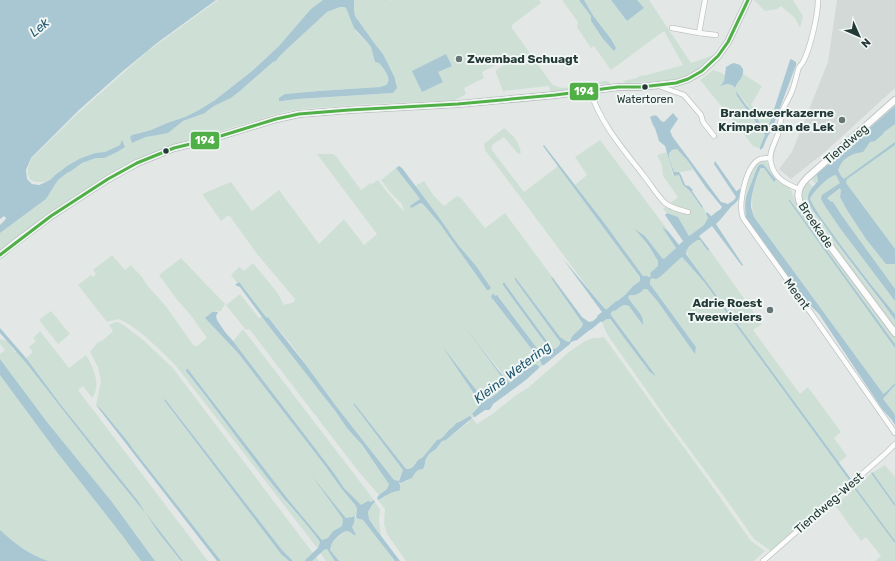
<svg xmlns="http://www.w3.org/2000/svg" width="895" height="561" viewBox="0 0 895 561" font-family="Rubik,sans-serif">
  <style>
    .built { fill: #d2d9d7 }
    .green { fill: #cee0d6 }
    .water { fill: #a8c7d3 }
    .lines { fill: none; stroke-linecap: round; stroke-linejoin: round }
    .stream { stroke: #a8c7d3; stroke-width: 1.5 }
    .canal { stroke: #a8c7d3; stroke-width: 5.5 }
    .street-casing { stroke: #c0c5c3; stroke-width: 6 }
    .secondary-casing { stroke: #c0c6c4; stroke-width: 8 }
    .street { stroke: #fbfcfb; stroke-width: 4.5 }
    .secondary { stroke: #fbfcfb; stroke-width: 6 }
    .bus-1-casing { stroke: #f1f7f5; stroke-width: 6 }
    .bus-1 { stroke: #50af46; stroke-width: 3 }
    .poi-dot { fill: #667674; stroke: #f1f7f5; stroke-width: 1.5 }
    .bus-dot { fill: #233936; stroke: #f1f7f5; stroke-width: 1.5 }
    .labels { text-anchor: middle; stroke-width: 4; stroke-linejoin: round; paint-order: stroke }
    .bus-label { font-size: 11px; fill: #233936; stroke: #f1f7f5 }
    .poi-label { font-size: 12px; font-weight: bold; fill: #233936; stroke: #f1f7f5; text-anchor: end }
    .street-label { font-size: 12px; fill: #233936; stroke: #f1f7f5 }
    .water-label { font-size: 13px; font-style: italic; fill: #235870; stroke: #f1f7f5 }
    .line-badge { stroke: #f1f7f5; stroke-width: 1.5 }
    .badge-label { font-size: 11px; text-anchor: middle; font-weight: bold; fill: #fff }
  </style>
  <rect width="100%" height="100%" fill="#e3e8e6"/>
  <path class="built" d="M 837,0 L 895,0 L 895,88 L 826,151 L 791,179 L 779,169 L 792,152 L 828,62 Z"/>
  <g class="green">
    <path d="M 218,0 L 323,0 L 316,5 L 279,46 L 252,71 L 215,100 L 199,110 L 185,117 L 167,123 L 151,130 L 132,135 L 135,142 L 146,137 L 169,132 L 183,121 L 207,112 L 214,106 L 231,98 L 250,83 L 273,62 L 276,61 L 279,57 L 287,49 L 327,12 L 340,7 L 344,7 L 346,8 L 357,33 L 367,42 L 371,47 L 375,62 C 376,62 378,62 379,63 C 384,65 391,79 387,84 C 385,86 382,86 380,87 L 319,91 L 285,94 L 282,101 L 297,99 L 393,93 L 397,82 L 383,54 L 375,44 L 355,16 L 354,10 L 354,0 L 389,0 L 391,1 L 391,0 L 539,0 L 541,3 L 512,25 L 512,28 L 549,80 L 553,85 L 562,88 L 579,87 L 604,81 L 608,81 L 610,84 L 608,86 L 605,86 L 603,84 L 594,85 L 588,88 L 551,93 L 549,86 L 504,91 L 505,96 L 496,73 L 496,71 L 511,58 L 509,58 L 482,72 L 484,78 L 464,88 L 466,94 L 454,101 L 415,102 L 355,105 L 302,109 L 284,112 L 270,116 L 162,149 L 136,160 L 114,173 L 0,252 L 0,233 L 46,199 L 58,180 L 67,173 L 71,171 L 82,163 L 96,158 L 104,158 L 120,145 L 105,152 L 95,153 L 75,161 L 55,175 L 50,180 L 46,182 L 36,182 L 30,180 C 26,171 28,168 31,159 L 77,114 L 148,51 Z"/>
    <path d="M 562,0 L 579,0 L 592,16 L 591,21 L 603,39 L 614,51 L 584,0 L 611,0 L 627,21 L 643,9 L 637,0 L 649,0 L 691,63 L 717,54 L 704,67 L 686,77 L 678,80 L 626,83 L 623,81 L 637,78 L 639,76 L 647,75 L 683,65 L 664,31 L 611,70 L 594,46 L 591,48 L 577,27 L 578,22 Z"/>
    <path d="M 754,0 L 793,0 L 803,16 L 800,28 L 795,18 L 781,6 L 777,9 L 765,11 Z"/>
    <path d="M 713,70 L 722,73 L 725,76 L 724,81 L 720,85 L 731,85 L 735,88 L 743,74 L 762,86 L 751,105 L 771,118 L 768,128 L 764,130 C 756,117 747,104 737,92 L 737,96 L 765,135 L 760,149 L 753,146 L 741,130 L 700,80 Z"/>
    <path d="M 895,103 L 895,106 L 861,136 L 817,178 L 818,181 L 816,184 L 810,178 Z"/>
    <path d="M 895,114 L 895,314 C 875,290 856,266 837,240 C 828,227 817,214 810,199 L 811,195 L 811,193 L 826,175 Z"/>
    <path d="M 504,128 C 514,136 518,140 521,153 L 518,154 L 504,137 L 492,145 L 492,150 L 524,192 L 558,166 L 640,277 L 640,281 L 633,286 L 625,295 L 611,306 L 611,309 L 610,310 L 605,309 L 588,288 L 485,150 L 484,144 Z"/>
    <path d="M 600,140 L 667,229 L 668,231 L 664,228 L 676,248 L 666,258 L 664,259 L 662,258 L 645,236 L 637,230 L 658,261 L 658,266 L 650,273 L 651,276 L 648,277 L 643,276 L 575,185 L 587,175 L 575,157 Z"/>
    <path d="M 677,149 L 687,160 L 693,170 L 674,173 L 669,158 L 669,153 L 670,151 Z"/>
    <path d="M 667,152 L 673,176 L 679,175 L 683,185 L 690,191 L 702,208 L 704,208 L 706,214 L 708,218 L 704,225 L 689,236 L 678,217 L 667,213 L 663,209 L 678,197 L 663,176 L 662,165 L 657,155 Z"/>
    <path d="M 317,154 L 333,154 L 336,156 L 361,190 L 371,183 L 372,184 L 378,180 L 387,192 L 404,212 L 402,204 L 390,192 L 381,180 L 396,168 L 420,199 L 415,206 L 422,203 L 423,204 L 440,224 L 487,290 L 454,238 L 415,186 L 424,181 L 434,196 L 444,206 L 457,196 L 461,198 L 485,228 L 505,213 L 582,317 L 553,277 L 551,278 L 583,324 L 581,329 L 570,339 L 570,340 L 569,342 L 566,341 L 560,337 L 516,278 L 515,280 L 559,341 L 560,344 L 555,349 L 552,348 L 505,283 L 550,351 L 550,353 L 545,357 L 542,356 L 499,297 L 495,296 L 493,293 L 493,300 L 540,360 L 542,365 L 544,365 L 539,368 L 539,366 L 536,364 C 527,369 519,376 511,382 L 510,383 L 476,341 L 506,383 C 502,391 492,399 484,400 L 449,355 L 479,401 L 480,405 L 474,411 L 472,415 L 474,417 L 472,418 L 477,424 L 491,415 L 515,396 L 529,387 L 569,352 L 585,341 L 593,338 L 597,338 L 604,337 L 666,423 L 702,472 L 751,541 L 765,551 L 754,561 L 406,561 L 387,534 L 384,524 L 385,509 L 378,500 C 386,496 396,490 401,483 L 408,481 L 414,474 L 425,464 L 425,461 L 429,454 L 436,449 L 442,441 L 446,440 L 470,421 L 466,418 L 459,422 L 456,423 L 454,427 L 448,431 L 445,436 L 430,449 L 423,457 L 418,460 L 413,467 L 409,469 L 406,469 L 354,404 L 354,405 L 403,470 L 398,482 L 394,480 L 336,406 L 291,344 L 268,317 L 265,320 C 307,374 349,428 390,484 L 387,489 L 379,495 L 358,471 L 250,330 L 248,329 L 246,330 L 226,305 L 240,294 L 259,318 L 262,316 L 231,275 L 239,267 L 244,271 L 253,263 L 277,292 L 284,305 L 294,302 L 295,299 L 257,254 L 229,215 L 221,221 L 202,194 L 231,182 L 252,211 L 279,190 L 319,244 L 344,219 L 364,245 L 377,234 Z"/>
    <path d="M 760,161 L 764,161 L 767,162 L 777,179 L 790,188 L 792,192 L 797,207 L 895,337 L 895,344 L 789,200 L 895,348 L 895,383 L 886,392 L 883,394 L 882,392 L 754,217 C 750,201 752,182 762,168 L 764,168 L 774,182 L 776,180 L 764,165 L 762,164 L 757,168 L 746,197 L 745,202 C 748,187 747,173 760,161 Z"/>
    <path d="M 807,181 L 813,187 L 809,193 L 808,201 L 813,209 L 853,266 L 895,320 L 895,329 L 808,211 C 800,199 800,193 807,181 Z"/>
    <path d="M 698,240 L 700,240 L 708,251 L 709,249 L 762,324 L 753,330 L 800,394 L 808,387 L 841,432 L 834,438 L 847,456 L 838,463 L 688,256 L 686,251 L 694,241 Z"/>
    <path d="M 112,255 L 125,270 L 131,265 L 142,277 L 147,285 L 165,305 L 194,346 L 197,346 L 207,338 L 189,313 L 178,301 L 159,275 L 181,258 L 225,304 L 221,311 L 212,312 L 205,318 L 238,353 L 356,506 L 357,513 L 354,517 L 346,518 L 340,511 L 320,487 L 343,519 L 342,526 L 333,531 L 328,538 L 322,540 L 287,498 L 187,368 L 186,371 L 270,481 L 288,504 L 311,529 L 320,542 L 318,549 L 176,366 C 162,352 136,325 118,319 L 107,322 L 78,285 L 91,275 L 93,277 L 96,274 L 93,270 Z"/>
    <path d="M 682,257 L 705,283 L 849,480 L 851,479 L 851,481 L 771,551 L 754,539 L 723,495 L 666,418 L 609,337 L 606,332 L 602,322 L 607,319 L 609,319 L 655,375 L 611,315 L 611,312 L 612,310 L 615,311 C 617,309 620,306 622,305 C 630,301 639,318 642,324 L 639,312 L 630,302 L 628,297 L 630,295 L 638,294 L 644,289 L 647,289 L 658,302 L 695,353 L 696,347 L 650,284 L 650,280 L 652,278 L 658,278 L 673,265 L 678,260 Z"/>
    <path d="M 51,311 L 70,334 L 58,344 L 39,320 Z"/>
    <path d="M 115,322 L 118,322 L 125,326 L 142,339 L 172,367 L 319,561 L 311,561 L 313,558 L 309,557 L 306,561 L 293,561 L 282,550 L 165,399 L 164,400 L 281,554 L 289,561 L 221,561 L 133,449 L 129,443 L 101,409 L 96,405 L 101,382 L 98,367 L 90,352 L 97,343 L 103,340 L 113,331 L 109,325 Z"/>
    <path d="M 243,329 L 374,500 L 370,502 L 368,502 L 361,506 L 344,488 L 334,473 L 233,341 Z"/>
    <path d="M 40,331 L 69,368 L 86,355 C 93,367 102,385 92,398 L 83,386 L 78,390 L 208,561 L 183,561 L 148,516 L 158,532 L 181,561 L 155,561 L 112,502 L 47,422 L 0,359 L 0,354 L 5,350 L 0,344 L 0,339 L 7,341 L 15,352 L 17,352 L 27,364 L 110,470 L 147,514 L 138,501 L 61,405 L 26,358 L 33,352 L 29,347 L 36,341 L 33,338 Z"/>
    <path d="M 0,375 L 56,451 L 104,512 L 149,561 L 0,561 Z"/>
    <path d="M 895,385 L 895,416 L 883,399 Z"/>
    <path d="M 885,465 L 895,477 L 895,561 L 875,561 L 881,556 L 866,537 L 861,541 L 835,505 L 872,473 Z"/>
    <path d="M 375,502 L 380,509 L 379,521 L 381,535 L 385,542 L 369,519 L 368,512 C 370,509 372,505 375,502 Z"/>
    <path d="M 356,518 L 363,520 L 395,561 L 326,561 L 319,551 L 330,547 L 334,540 L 346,531 L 350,532 L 356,535 L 352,527 L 354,523 L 354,520 Z"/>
  </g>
  <g class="water">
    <path d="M 0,0 L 216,0 L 157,43 L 123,71 L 79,110 L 31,158 L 26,170 L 27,179 L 32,184 L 39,185 L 46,182 L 50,180 L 55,175 L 62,170 L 67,166 L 79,159 L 95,153 L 105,152 L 120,145 L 122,140 L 125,147 L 117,152 L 104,158 L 96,158 L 82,163 L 71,171 L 67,173 L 58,180 L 46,199 L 0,233 L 0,225 L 5,220 L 6,218 L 4,216 L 0,219 Z"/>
    <path d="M 323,0 L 354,0 L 354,10 L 355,16 L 375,44 L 383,54 L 395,78 L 397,88 L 393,93 L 297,99 L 282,101 L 279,101 L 279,98 L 285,94 L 319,91 L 380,87 C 382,86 385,86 387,84 C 392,79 383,67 379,63 L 375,62 L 371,47 L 367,42 L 354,28 L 346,8 L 344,7 L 340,7 L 327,12 L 287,49 L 279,57 L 276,61 L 273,62 L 240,91 L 231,98 L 214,106 L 205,113 L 183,121 L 168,133 L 146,137 L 132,143 L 130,137 L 132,135 L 151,130 L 167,123 L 185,117 L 199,110 L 215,100 L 252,71 L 279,46 L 311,9 Z"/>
    <path d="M 579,0 L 584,0 L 594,17 L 611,39 L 616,48 L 614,51 L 603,39 L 591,21 L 591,16 Z"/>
    <path d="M 611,0 L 637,0 L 644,8 L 627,21 Z"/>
    <path d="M 446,54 L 452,66 L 438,72 L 443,82 L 422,92 L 412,71 Z"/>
    <path d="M 791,59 L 796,62 L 796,65 L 772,129 C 771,132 768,135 767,138 C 764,143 765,147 760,150 L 760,147 L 765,135 L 737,96 L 736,91 L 746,105 L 755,115 L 764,130 L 768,128 L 790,60 Z"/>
    <path d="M 734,63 L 740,65 L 743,69 C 744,78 738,80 735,88 C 731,83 726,84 720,86 L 724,81 L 726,67 L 731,64 Z"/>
    <path d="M 895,106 L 895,124 L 884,132 L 882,135 L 875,141 L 870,142 L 863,152 C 851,154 843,157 838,170 L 841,176 L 844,179 L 895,142 L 895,145 L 847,179 L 846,183 L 895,249 L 895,264 L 886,264 L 866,239 L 847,210 L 840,197 L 841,191 L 840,188 L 827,198 L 830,201 L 833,202 L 842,216 L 895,289 L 895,301 L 840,228 L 825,206 L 821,199 L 822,195 L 840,183 L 836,175 C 828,176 813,192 810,199 C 817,214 828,227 837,240 C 856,266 875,290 895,314 L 895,320 C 871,287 845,256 822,222 C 818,217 808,205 808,199 C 807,192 814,186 818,181 L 817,176 L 817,174 Z"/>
    <path d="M 673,113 L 678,119 L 670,131 L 671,133 L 672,136 L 721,202 L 728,204 L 734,200 L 736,197 L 714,164 L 715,161 L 736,191 L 737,191 L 739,189 L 742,190 L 740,197 L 739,198 C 737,203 733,204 730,208 C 725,214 721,219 716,224 L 743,265 L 742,266 L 712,226 L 699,236 L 709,249 L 708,251 L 700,240 L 698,240 C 693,242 686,248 686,254 L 851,479 L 849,480 L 705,283 L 682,257 C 676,261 661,278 656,279 C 654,279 653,278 652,278 L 650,280 L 650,284 L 696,347 L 695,354 L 658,302 L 647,289 L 644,289 C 640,293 636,296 630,295 L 628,297 C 631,304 639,310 642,317 C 643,320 643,322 643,325 L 629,306 C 623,303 620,307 615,311 L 611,309 L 611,306 L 625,295 L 633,286 L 640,281 L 640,277 L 543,146 L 544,145 L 605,224 L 643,276 L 647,276 L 649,277 L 651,276 L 650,273 L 658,266 L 658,261 L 648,245 L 635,229 L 645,236 L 662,258 L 664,259 L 676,248 L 662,227 L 668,231 L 679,245 L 683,241 L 665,215 L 667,213 L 678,217 L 689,236 L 704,225 L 708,218 L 706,214 L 707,212 L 711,216 L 713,215 C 716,211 720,211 722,207 L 708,190 L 707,189 L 687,160 L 677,149 L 672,150 L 669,153 L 669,158 L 674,172 L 679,172 L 681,175 L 685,185 L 689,186 L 693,190 L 692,191 L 703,207 L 702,208 L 690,191 L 683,185 L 679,175 L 674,176 L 665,146 L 659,141 L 655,128 L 653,125 L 650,117 C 657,114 657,116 661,121 L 664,122 Z"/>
    <path d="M 762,164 L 764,165 L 776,180 L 774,182 L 764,168 L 761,168 C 755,179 751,195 751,207 C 752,210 753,214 754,217 L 882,392 L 883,394 L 886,392 L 895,383 L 895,385 L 883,399 L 894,413 L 895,416 L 895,425 L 892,420 L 882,409 L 819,314 L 807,302 L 746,219 L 745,206 L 746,197 L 757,168 L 759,165 Z"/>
    <path d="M 399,166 L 402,168 L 438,216 L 459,246 L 476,266 L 491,288 L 489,290 L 487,290 L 440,224 L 423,204 L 421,203 L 411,208 L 410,206 L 420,199 L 396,168 Z"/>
    <path d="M 789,199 L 895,344 L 895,348 L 789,201 Z"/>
    <path d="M 563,259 L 605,309 L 610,310 L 611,315 L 656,376 L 650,372 L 610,319 L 607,319 L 602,322 L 599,321 L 597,316 L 602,312 Z"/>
    <path d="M 515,277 L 560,337 L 566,341 L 569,342 L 570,341 C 572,333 581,331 583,324 L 551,278 L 552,277 L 582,317 L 589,322 L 593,321 L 596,323 L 596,325 L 577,340 L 571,342 L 570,344 L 544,365 L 542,365 L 541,363 L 540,360 L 491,297 L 493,293 L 495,296 L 497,295 L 542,355 L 545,357 L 550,353 L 550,351 L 548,347 L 503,285 L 503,283 L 505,283 L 506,285 L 552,348 L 555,349 C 557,347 560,346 560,342 L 515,280 Z"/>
    <path d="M 239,282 L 265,316 L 267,318 L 268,317 L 306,365 L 336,406 L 394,480 L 399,481 L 403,470 L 354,405 L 354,403 L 406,469 L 409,469 L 413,467 L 418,460 L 423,457 L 437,440 C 443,439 444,435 448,431 C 451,428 454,427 456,423 L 459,422 L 470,416 L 472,418 L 446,440 L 442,441 L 436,449 L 429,454 L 425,461 L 425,464 L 423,469 C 417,469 414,474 412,478 L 401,483 L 399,482 C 400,484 401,489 399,491 C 391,491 385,497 378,500 L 377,498 L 379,495 L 387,489 L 389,484 L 362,445 L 347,428 L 336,412 L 265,321 L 240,287 L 235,285 Z"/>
    <path d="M 212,312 L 218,312 L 216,316 L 217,320 L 225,332 L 233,341 L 334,473 L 344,488 L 361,505 L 368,501 L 371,502 L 374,500 L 375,502 C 372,504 370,509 368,512 L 369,519 L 375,528 L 400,561 L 395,561 L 363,520 L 356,518 L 357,510 L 356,506 L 342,489 L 323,463 L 238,353 L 205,318 Z"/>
    <path d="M 0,328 L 26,358 L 61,405 L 138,501 L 145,512 L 183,561 L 181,561 L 158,532 L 147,515 L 110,470 L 27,364 L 0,333 Z"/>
    <path d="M 466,328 L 498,370 L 510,383 L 511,382 L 524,371 L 536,364 L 539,366 L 539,368 L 527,379 L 515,388 L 493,404 L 491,408 L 489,410 L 485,410 L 475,417 L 474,417 L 472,414 L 480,405 L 479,401 L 442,346 L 484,400 C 492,399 502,390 506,383 Z"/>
    <path d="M 0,359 L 47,422 L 112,502 L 155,561 L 141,561 L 122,535 L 56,451 L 0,375 Z"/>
    <path d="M 187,368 L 287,498 L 322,540 L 328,538 L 333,531 L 342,526 L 343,519 L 312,476 L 340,511 L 346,518 L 352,517 L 355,516 L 354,523 L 352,527 L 356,535 L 354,535 L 350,532 L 346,531 C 338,535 331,541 330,550 L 339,561 L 335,561 L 327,549 L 322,550 L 319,551 L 318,549 L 320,542 C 307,523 291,508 277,490 C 246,451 217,410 186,371 Z"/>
    <path d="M 165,399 L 282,550 L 293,561 L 289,561 L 281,554 L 164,400 Z"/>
    <path d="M 96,405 L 101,409 L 129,443 L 133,449 L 221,561 L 217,561 Z"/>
    <path d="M 0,530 C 15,544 28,554 48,561 L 0,561 Z"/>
  </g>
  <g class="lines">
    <g class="stream">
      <path d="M 872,473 L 895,505"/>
      <path d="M 855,488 L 895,542"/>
    </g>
    <g class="canal">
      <path d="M 590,327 L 617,304"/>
      <path d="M 308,561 L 323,547"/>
    </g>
    <defs>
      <g id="street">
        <path d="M 672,28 L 699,33 L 705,0"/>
        <path d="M 699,33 L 716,35"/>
        <path d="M 659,86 L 684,95 L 701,115 L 703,122 L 714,136"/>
        <path d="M 590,90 C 600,123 623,149 644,176 C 651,185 657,195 665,203 C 671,208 680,210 688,212"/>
        <path d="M 770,158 C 766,158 762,158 758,160 C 745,169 738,205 743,218 L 816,320 L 895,433"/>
        <path d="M 799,189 C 786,184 774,178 771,163 C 768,154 775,143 778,134 C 781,125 780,116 784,107 C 788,100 792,93 794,85 C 796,79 797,73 799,67 C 800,66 802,64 803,62 C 810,49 818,16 818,0"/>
        <path d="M 763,561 L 885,454 L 895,444"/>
      </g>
      <g id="secondary">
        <path d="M 895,100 L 807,178 C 794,191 797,201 807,215 L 895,333"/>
        <path d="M 0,255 L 12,245 L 51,216 L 108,179 L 137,163 L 174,148 L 211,139 L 276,119 L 299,114 L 349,110 L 458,104 L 555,95 L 618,87 L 641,87 L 676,83 L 688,79 L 702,71 L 718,56 L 728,42 L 748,0"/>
      </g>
    </defs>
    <use href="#street" class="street-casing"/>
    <use href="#secondary" class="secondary-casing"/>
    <use href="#street" class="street"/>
    <use href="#secondary" class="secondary"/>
    <defs>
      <path id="bus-1" d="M 0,255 L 51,216 L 108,179 L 137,163 L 174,148 L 211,139 L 276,119 L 299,114 L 349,110 L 458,104 L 555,95 L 618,87 L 641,87 L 676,83 L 688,79 L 702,71 L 718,56 L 728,42 L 748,0"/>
    </defs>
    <use href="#bus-1" class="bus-1-casing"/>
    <use href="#bus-1" class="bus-1"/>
  </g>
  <g class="poi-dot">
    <circle cx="459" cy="59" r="4"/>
    <circle cx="842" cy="120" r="4"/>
    <circle cx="770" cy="310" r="4"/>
  </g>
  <g class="bus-dot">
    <circle cx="645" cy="87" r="3.5"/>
    <circle cx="166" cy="151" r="3.5"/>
  </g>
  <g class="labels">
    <g class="bus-label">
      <text x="645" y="103">Watertoren</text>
    </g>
    <g class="poi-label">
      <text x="467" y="63" text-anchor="start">Zwembad Schuagt</text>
      <text x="834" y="117">Brandweerkazerne<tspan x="834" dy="14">Krimpen aan de Lek</tspan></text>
      <text x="762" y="307">Adrie Roest<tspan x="762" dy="14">Tweewielers</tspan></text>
    </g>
    <g class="street-label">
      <text transform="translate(846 144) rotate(-41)" y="4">Tiendweg</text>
      <text transform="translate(816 225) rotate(56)" y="4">Breekade</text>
      <text transform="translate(797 294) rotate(54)" y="4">Meent</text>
      <text transform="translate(829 503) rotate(-41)" y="4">Tiendweg-West</text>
    </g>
    <g class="water-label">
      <text transform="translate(39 27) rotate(-39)" y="5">Lek</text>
      <text transform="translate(512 372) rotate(-37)" y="5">Kleine Wetering</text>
    </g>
  </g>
  <g class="line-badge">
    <rect x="569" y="82" width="30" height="19" rx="4" fill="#50af46"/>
    <rect x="190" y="131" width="30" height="19" rx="4" fill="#50af46"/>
  </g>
  <g class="badge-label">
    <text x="584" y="95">194</text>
    <text x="205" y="144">194</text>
  </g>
  <g transform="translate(859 36) rotate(135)" stroke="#f1f7f5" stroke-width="3" paint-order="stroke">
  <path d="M0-3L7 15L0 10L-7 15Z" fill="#233936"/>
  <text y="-6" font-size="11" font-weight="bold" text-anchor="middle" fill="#233936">N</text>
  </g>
</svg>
